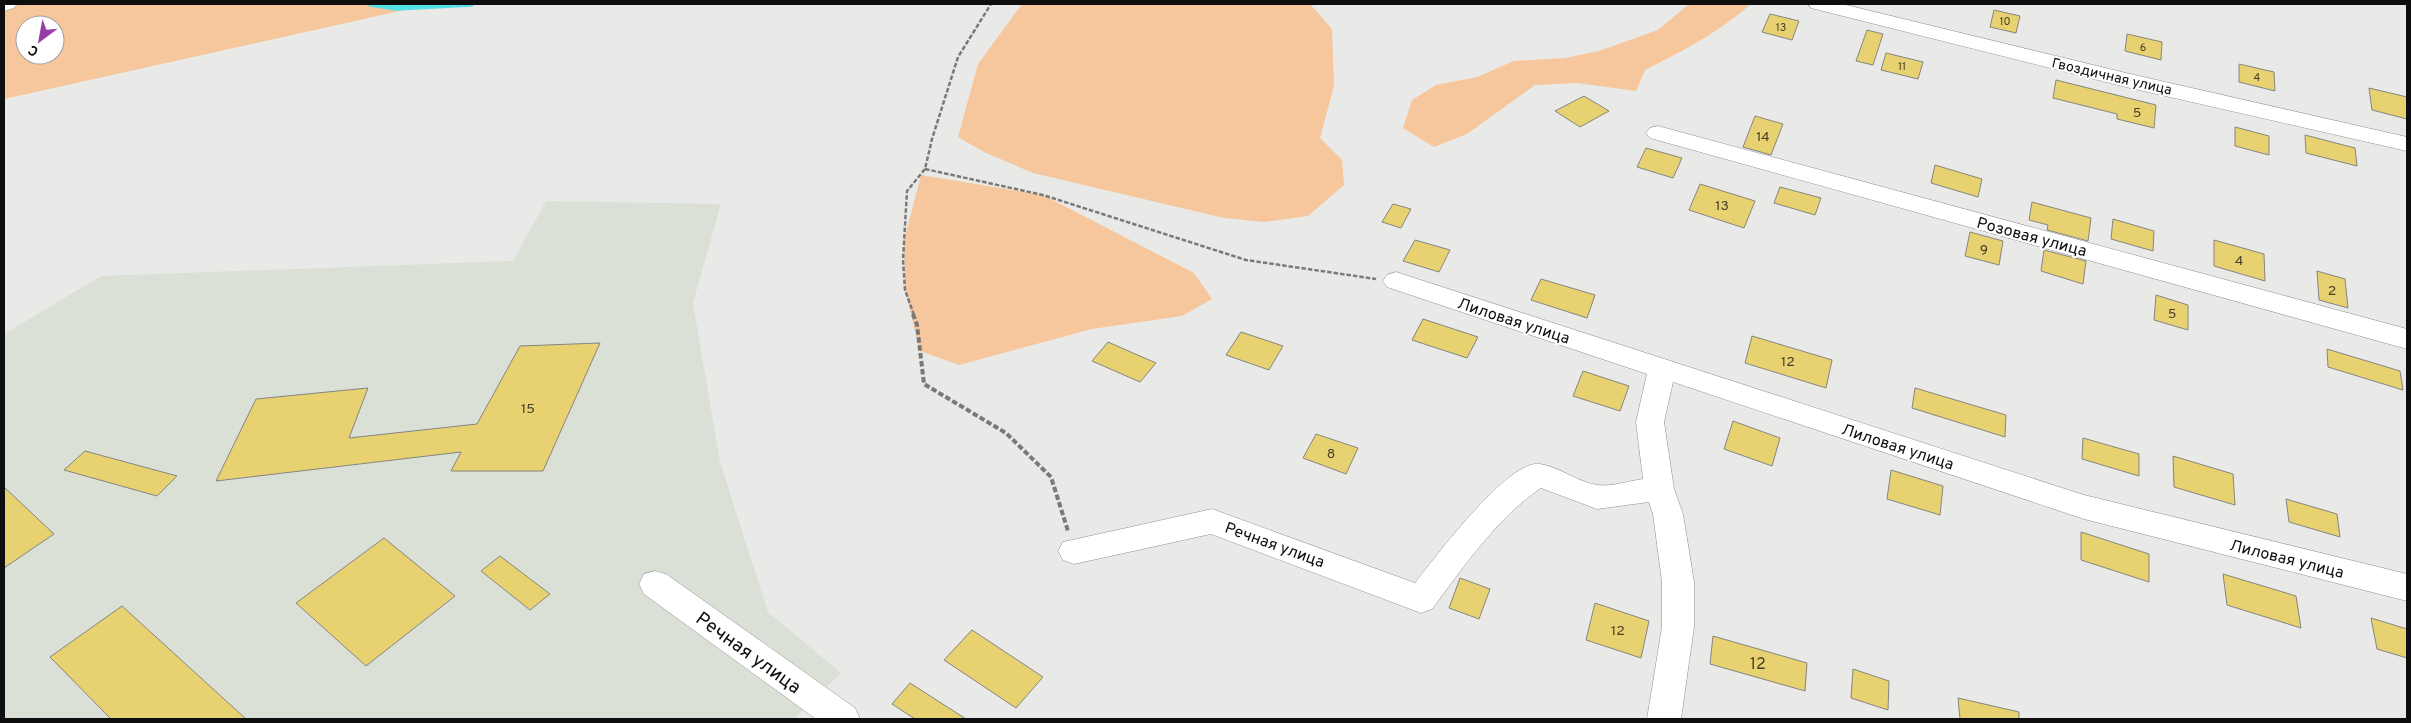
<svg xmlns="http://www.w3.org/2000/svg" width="2411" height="723" viewBox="0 0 2411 723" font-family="Overpass,sans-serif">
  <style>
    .built { fill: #dbe0d6 }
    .green { fill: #f6c69c; fill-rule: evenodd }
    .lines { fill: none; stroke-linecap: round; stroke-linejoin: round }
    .stream { stroke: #55e2e6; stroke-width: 5.5 }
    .building { fill: #e7d171; stroke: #858582 }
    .minor-casing { stroke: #8e908d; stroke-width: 1 }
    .path-far1 { stroke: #797a78; stroke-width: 2.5; stroke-dasharray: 4.5 2; stroke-linecap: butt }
    .path { stroke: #797a78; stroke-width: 4; stroke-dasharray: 5.5 2.5; stroke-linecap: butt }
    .minor { fill: #fff; fill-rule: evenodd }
    .labels { text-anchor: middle; stroke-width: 4; stroke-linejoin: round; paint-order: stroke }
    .far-number-label { font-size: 11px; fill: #443f26 }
    .far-street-label { font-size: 14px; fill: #0d0e0d; stroke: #fff }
    .number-label { font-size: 14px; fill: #443f26 }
    .street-label { font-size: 16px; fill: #0d0e0d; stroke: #fff }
    .near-number-label { font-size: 16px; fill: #443f26 }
    .near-street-label { font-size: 19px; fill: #0d0e0d; stroke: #fff }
  </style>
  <rect width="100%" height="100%" fill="#e9eae7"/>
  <path class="built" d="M 546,201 L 721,204 L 693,303 L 720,462 L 768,612 L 841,673 L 794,719 L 4,719 L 4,334 L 101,276 L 513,261 Z"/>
  <g class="green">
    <path d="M 4,4 L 431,4 L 4,99 ZM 25,25 L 55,25 L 55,55 L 25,55 Z"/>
    <path d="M 1022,4 L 1310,4 L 1332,29 L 1334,86 L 1320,138 L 1342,160 L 1344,185 L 1308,216 L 1264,222 L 1224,218 L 1033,173 L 984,152 L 958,137 L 978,64 Z"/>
    <path d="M 1689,4 L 1751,4 C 1719,32 1683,51 1645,70 L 1636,91 L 1577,83 L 1535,85 L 1467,134 L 1434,147 L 1403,128 L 1412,100 L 1436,85 L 1477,77 L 1514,61 L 1565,58 L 1599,51 L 1658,30 Z"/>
    <path d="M 921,175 L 1043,195 L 1194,273 L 1212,299 L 1182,316 L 1092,329 L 959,365 L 920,351 L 905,290 L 904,240 Z"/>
  </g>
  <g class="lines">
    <path class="stream" d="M 371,4 L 396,8 L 471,4"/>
  </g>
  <g class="building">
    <path d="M 1994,10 L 2020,16 L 2016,33 L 1990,27 Z"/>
    <path d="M 1770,14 L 1799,21 L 1792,40 L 1762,32 Z"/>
    <path d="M 1867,30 L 1883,34 L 1873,65 L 1856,61 Z"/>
    <path d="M 2127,34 L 2162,42 L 2161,60 L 2125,51 Z"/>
    <path d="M 1886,53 L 1923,62 L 1918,79 L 1881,70 Z"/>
    <path d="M 2239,64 L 2274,72 L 2275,91 L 2239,82 Z"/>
    <path d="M 2056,80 L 2156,105 L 2154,128 L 2117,119 L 2117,114 L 2053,98 Z"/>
    <path d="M 2369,88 L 2407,97 L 2407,119 L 2372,110 Z"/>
    <path d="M 1584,96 L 1609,111 L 1580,127 L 1555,111 Z"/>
    <path d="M 1755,116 L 1783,124 L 1771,155 L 1743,147 Z"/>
    <path d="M 2235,127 L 2269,136 L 2269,155 L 2235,146 Z"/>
    <path d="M 2305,135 L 2355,148 L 2357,166 L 2306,153 Z"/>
    <path d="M 1646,148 L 1682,158 L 1673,178 L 1637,167 Z"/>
    <path d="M 1935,165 L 1982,179 L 1978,197 L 1931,183 Z"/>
    <path d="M 1700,184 L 1755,201 L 1744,228 L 1689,210 Z"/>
    <path d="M 1780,187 L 1821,198 L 1815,215 L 1774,203 Z"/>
    <path d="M 2032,202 L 2091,218 L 2088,241 L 2047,230 L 2048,225 L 2029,220 Z"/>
    <path d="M 1393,204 L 1411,209 L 1401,228 L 1382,222 Z"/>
    <path d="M 2113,219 L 2154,231 L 2153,251 L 2111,239 Z"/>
    <path d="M 1970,232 L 2003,241 L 1999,265 L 1965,256 Z"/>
    <path d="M 1415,240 L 1450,250 L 1439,272 L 1403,261 Z"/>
    <path d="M 2214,240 L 2264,254 L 2265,281 L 2214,266 Z"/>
    <path d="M 2044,250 L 2086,261 L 2083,284 L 2041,271 Z"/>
    <path d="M 2317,271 L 2345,279 L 2348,308 L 2319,300 Z"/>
    <path d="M 1541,279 L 1595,295 L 1587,318 L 1531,300 Z"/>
    <path d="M 2156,295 L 2188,305 L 2188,330 L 2154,320 Z"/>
    <path d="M 1423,319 L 1478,337 L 1467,358 L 1412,340 Z"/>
    <path d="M 1241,332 L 1283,346 L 1269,370 L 1226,355 Z"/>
    <path d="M 1752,336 L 1832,360 L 1826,388 L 1745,363 Z"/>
    <path d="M 1108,342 L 1156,363 L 1140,382 L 1092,361 Z"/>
    <path d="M 600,343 L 543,471 L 451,471 L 461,452 L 216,481 L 256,399 L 368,388 L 349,438 L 477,424 L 520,346 Z"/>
    <path d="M 2327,349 L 2400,371 L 2403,390 L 2328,367 Z"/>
    <path d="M 1583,371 L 1629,386 L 1620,411 L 1573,396 Z"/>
    <path d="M 1915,388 L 2006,415 L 2005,437 L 1912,408 Z"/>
    <path d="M 1733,421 L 1780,438 L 1772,466 L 1724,449 Z"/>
    <path d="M 1316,434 L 1358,448 L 1346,474 L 1303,458 Z"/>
    <path d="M 2083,438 L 2139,454 L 2139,476 L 2082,459 Z"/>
    <path d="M 85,451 L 177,476 L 157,496 L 64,470 Z"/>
    <path d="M 2173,456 L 2233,474 L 2235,505 L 2174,487 Z"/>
    <path d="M 1891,470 L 1943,486 L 1940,515 L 1887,499 Z"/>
    <path d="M 4,487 L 54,534 L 4,568 Z"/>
    <path d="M 2286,499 L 2337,514 L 2340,537 L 2289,522 Z"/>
    <path d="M 2081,532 L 2149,554 L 2149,582 L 2081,560 Z"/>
    <path d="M 384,538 L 455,596 L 366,666 L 296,603 Z"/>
    <path d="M 500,556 L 550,594 L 530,610 L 481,571 Z"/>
    <path d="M 2223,574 L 2296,596 L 2301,628 L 2227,605 Z"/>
    <path d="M 1460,578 L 1490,589 L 1479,619 L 1449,608 Z"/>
    <path d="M 1595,603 L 1649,621 L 1641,658 L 1586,640 Z"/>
    <path d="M 122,606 L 246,719 L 111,719 L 50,657 Z"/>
    <path d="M 2371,618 L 2407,629 L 2407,658 L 2377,649 Z"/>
    <path d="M 972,630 L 1043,677 L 1016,708 L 944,660 Z"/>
    <path d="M 1713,636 L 1807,663 L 1805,691 L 1710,664 Z"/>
    <path d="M 1853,669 L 1889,681 L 1888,710 L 1851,698 Z"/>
    <path d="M 910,683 L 966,719 L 915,719 L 892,704 Z"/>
    <path d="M 1958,698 L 2019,712 L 2019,719 L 1960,719 Z"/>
  </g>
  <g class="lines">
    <defs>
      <g id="minor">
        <path d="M 4,4 L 17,4 L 14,8 L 4,11 Z"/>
        <path d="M 1808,4 L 1842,4 L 2126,73 L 2407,137 L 2407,151 L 2126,87 L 1811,8 Z"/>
        <path d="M 1658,126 L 2407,329 L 2407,349 L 1650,138 L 1646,133 L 1650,128 Z"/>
        <path d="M 1396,272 L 2084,495 L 2407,574 L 2407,601 L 2084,519 L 1673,382 L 1664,422 L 1674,489 L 1683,514 L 1694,582 L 1694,627 L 1681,719 L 1647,719 L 1662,627 L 1662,582 L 1653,514 L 1649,502 L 1597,509 L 1541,488 C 1496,519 1465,565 1432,609 L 1421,613 L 1211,534 L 1074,564 L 1063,560 L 1058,551 L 1063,542 L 1212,509 L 1415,583 C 1434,559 1508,459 1540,464 C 1560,467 1577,482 1597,485 C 1611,487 1629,481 1643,479 L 1636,422 L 1647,374 L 1387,287 L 1383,281 L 1387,275 Z"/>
        <path d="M 655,571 L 666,574 L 855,708 L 860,719 L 816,719 L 644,594 L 639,584 L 644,574 Z"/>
      </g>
    </defs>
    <use href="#minor" class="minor-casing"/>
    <g class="path-far1">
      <path d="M 925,169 L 1043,195 L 1246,260 L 1376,279"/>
      <path d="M 914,315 L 905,290 L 903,260 L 907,191 L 925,169 L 932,139 L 958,57 L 991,4"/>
    </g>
    <path class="path" d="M 913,314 L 917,325 L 924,384 L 1006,433 L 1051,477 L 1068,531"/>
    <use href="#minor" class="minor"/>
  </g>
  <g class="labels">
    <g class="far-number-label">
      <text x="2005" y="25">10</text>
      <text x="1781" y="31">13</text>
      <text x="2143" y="51">6</text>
      <text x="1902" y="70">11</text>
      <text x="2257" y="81">4</text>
    </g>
    <g class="far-street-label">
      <text transform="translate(2112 76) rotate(13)" y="5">Гвоздичная улица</text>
    </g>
    <g class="number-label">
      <text x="2137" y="117">5</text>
      <text x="1763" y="141">14</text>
      <text x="1722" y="210">13</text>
      <text x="1984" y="254">9</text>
      <text x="2239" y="265">4</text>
      <text x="2332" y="295">2</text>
      <text x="2172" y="318">5</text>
      <text x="1788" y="366">12</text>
      <text x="528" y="413">15</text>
      <text x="1331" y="458">8</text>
      <text x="1618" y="635">12</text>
    </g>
    <g class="street-label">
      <text transform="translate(2032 236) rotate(15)" y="6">Розовая улица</text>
      <text transform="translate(1514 320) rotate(18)" y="6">Лиловая улица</text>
      <text transform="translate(1898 446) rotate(18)" y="6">Лиловая улица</text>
      <text transform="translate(1275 544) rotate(20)" y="6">Речная улица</text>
      <text transform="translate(2287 558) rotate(14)" y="6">Лиловая улица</text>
    </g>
    <g class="near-number-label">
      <text x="1758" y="669">12</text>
    </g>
    <g class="near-street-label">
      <text transform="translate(749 652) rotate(36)" y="7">Речная улица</text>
    </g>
  </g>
  <rect width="2411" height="723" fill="none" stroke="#0d0e0d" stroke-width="10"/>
  <g transform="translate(40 40) rotate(212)"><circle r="24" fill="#ffffff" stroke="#9e9f9e"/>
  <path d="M0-4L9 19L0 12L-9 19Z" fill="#983da7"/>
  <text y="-8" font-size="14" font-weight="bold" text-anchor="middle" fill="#0d0e0d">С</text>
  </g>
</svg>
